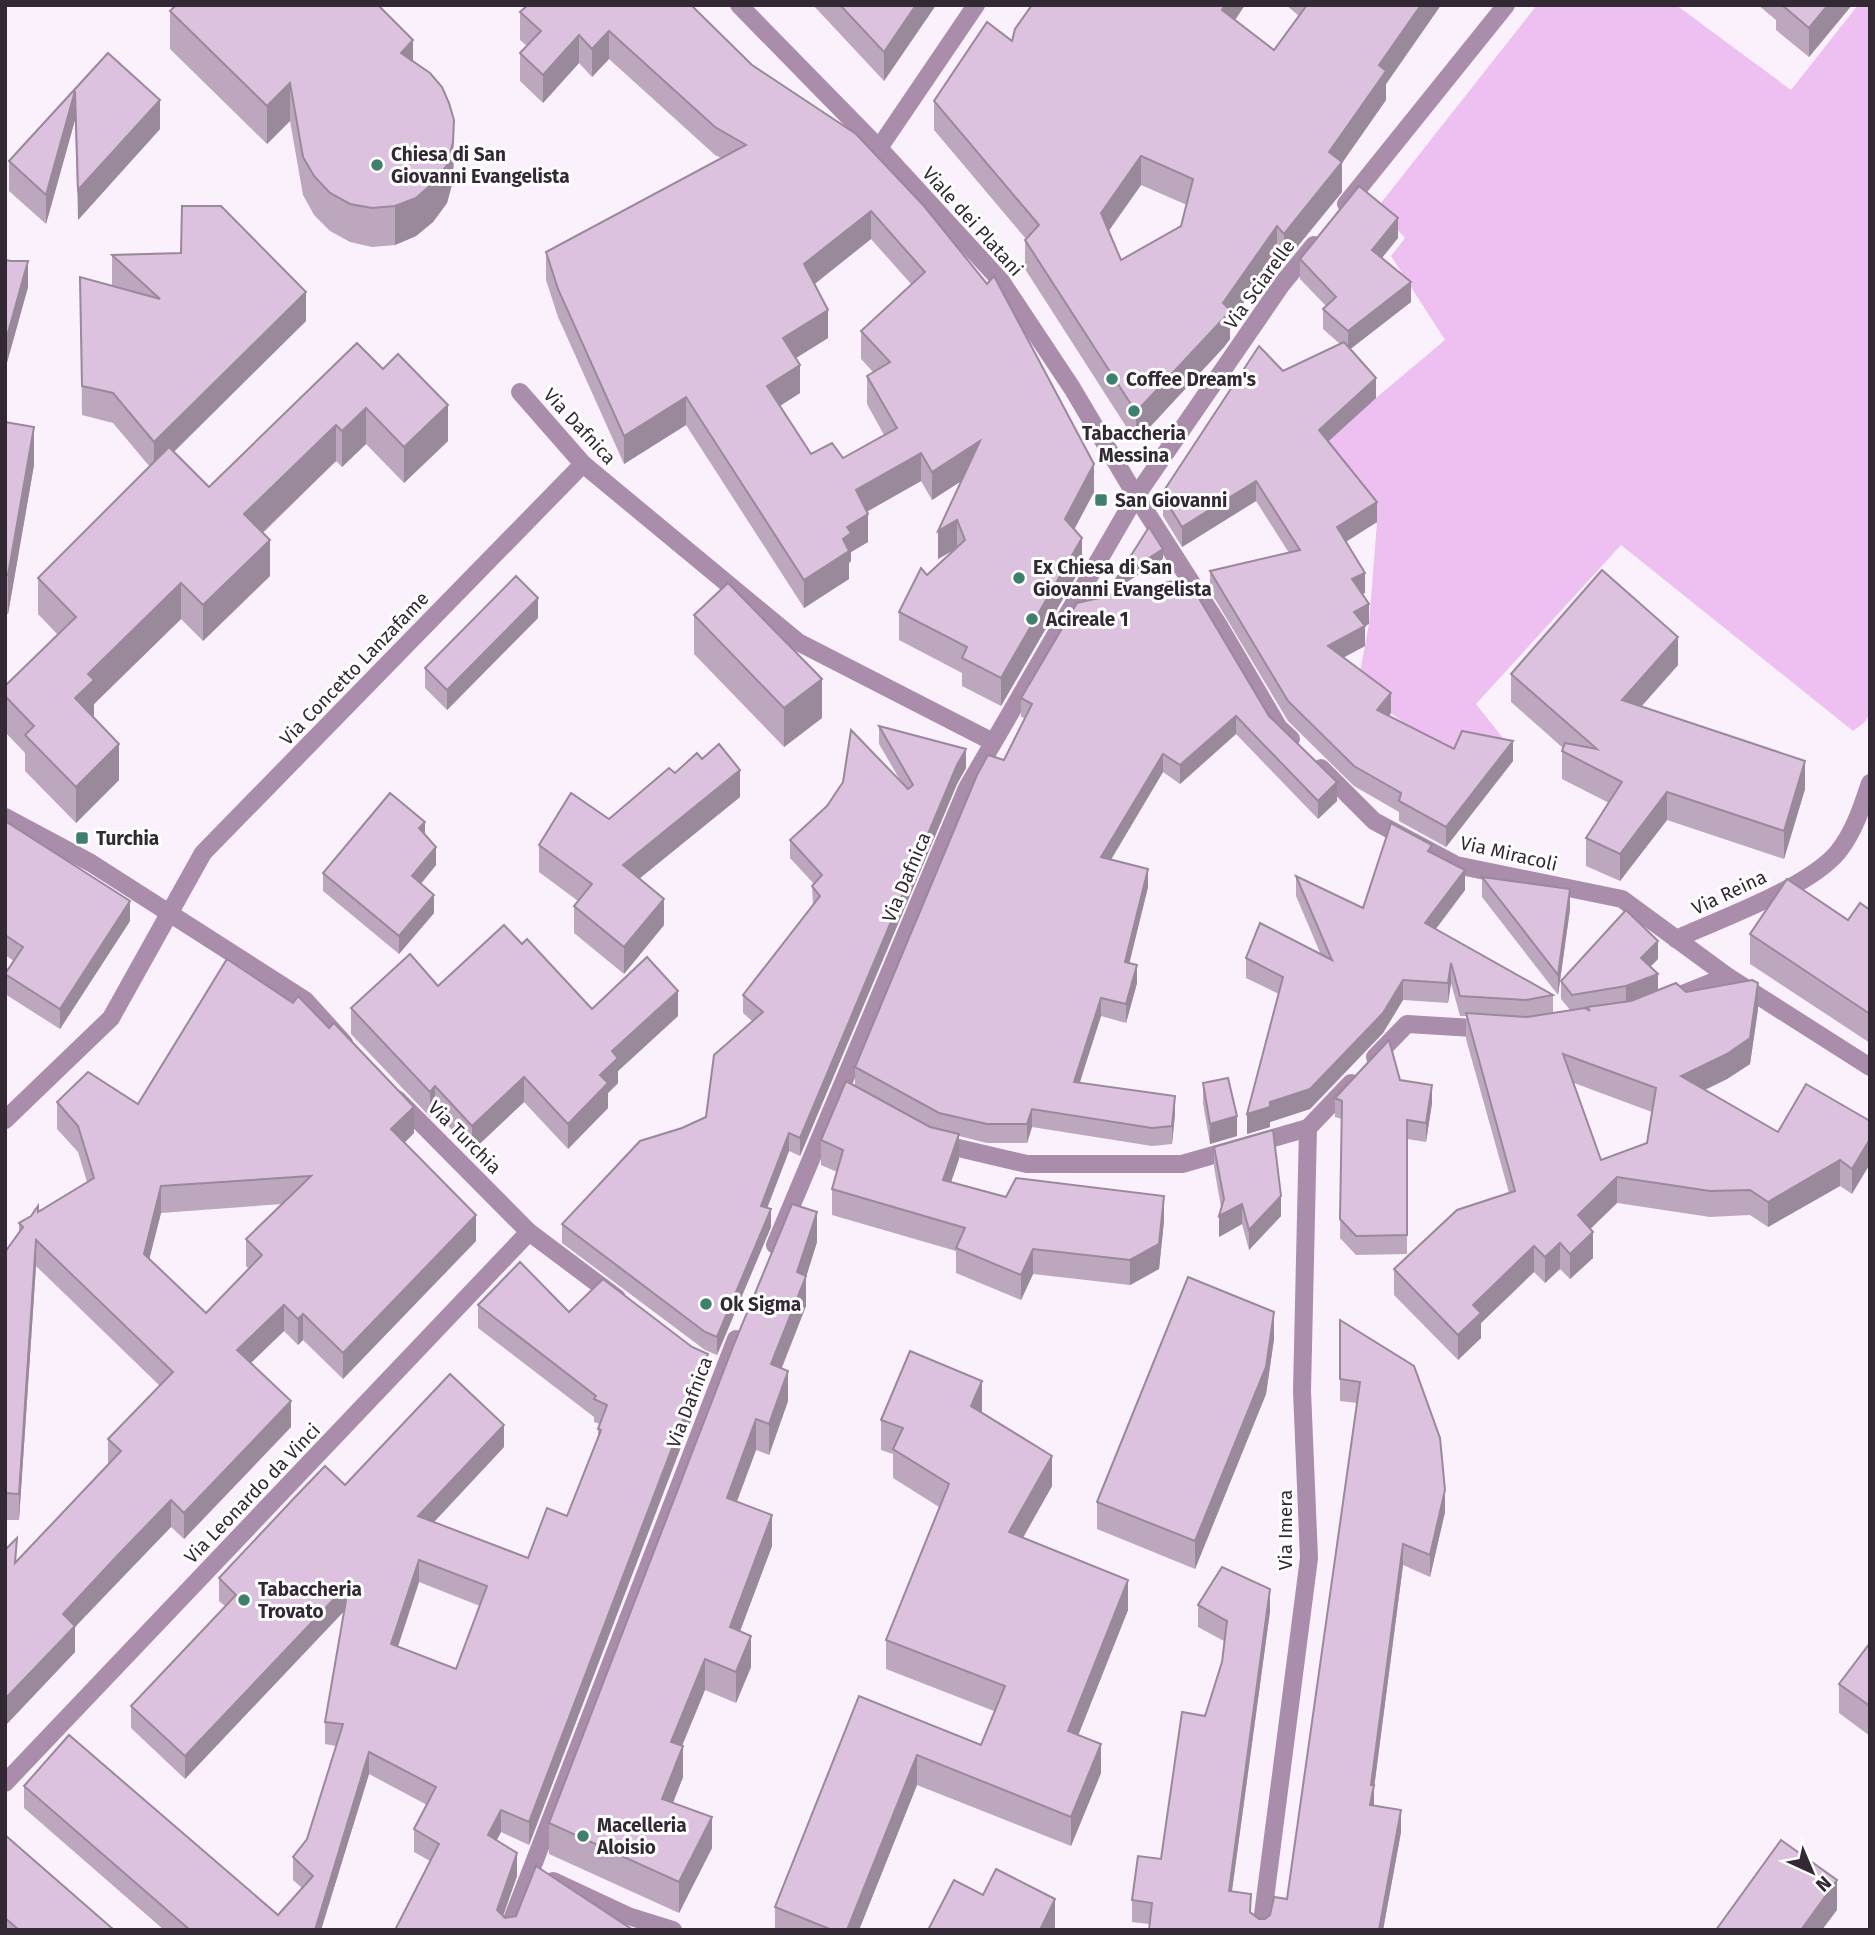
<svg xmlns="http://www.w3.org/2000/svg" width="1875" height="1935" viewBox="0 0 1875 1935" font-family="'Fira Sans',sans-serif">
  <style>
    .green { fill: #edc0f1 }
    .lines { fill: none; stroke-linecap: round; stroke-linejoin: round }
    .minor { stroke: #a98dab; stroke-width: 18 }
    .wall { fill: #bda7bf; fill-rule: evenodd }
    .shaded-wall { fill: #9a889b }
    .building { fill: #dcc2de; stroke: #9a889b; stroke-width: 2; fill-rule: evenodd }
    .poi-dot { fill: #3f7f6e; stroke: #fff; stroke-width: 2.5 }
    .labels { text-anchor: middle; stroke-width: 6; stroke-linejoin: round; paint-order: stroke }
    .poi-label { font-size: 19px; font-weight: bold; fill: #332934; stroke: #fff; text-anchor: start }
    .street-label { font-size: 19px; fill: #332934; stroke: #fff }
  </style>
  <rect width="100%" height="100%" fill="#fbf1fc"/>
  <path class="green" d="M 1537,5 L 1676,5 L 1791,90 L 1858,5 L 1870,5 L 1870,713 L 1865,722 L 1853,731 L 1621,545 L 1476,704 L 1502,737 L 1505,771 L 1435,746 L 1357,688 L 1369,624 L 1377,522 L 1319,450 L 1358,413 L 1445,340 L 1391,256 L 1405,238 L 1377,208 Z"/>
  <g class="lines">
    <g class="minor">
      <path d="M 739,5 L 879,148 L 1001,281 L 1072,388 L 1136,496 L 1218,624 L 1279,728 L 1291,739"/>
      <path d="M 879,148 L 976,5"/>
      <path d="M 1346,204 L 1506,5"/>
      <path d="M 520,392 L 583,464 L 798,642 L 993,742"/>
      <path d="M 1321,768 L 1374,821 L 1456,865 L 1622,899 L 1727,976 L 1870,1067"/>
      <path d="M 5,817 L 91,863 L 305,1000 L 344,1043"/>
      <path d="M 1676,939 C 1720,919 1808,888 1838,852 C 1854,832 1862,807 1870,783"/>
      <path d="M 1665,1001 L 1727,976"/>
      <path d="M 1375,1057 L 1407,1024 L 1490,1029"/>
      <path d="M 397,1099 L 529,1232 L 617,1298"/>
      <path d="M 5,1120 L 111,1018 L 203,853 L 583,464"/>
      <path d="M 937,1143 L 1027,1164 L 1182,1164 L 1308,1128 L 1351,1083"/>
      <path d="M 775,1245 L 967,788 L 1136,496 L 1282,284 L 1314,245"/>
      <path d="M 5,1783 L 529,1232"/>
      <path d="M 553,1881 L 628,1916 L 673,1930"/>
      <path d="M 508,1930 L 736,1339"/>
      <path d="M 1261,1930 L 1309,1558 L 1302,1391 L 1308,1128"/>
    </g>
  </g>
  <g class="wall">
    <path d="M 528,5 L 752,65 L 856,134 L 1094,492 L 1074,529 L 1082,566 L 1001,706 L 962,686 L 962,673 L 899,640 L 899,612 L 927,575 L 954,550 L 938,559 L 961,481 L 932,500 L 921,481 L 867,511 L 868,542 L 851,552 L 851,561 L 849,563 L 849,579 L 804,608 L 686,425 L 624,464 L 558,317 L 546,280 L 546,252 L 721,158 L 715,155 L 609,59 L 592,77 L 579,63 L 543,103 L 520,81 L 520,53 L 527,46 L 520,40 L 520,12 ZM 871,239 L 911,284 L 861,331 L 861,359 L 873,372 L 867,376 L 867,404 L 884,435 L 843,458 L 811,454 L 780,406 L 800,393 L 796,358 L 828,338 L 815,284 Z"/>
    <path d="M 813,5 L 936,5 L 884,81 Z"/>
    <path d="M 1245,5 L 1235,20 L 1274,50 L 1299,16 L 1286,5 L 1441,5 L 1386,84 L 1386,100 L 1342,163 L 1342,192 L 1284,263 L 1277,255 L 1230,322 L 1230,339 L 1224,347 L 1136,442 L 1025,269 L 1025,240 L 1026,239 L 934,130 L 934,101 L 1012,41 ZM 1141,185 L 1187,205 L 1181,226 L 1121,260 L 1108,231 Z"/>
    <path d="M 1758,5 L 1852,5 L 1809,57 L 1776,30 L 1776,20 Z"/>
    <path d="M 170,11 L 413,61 L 454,158 L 453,181 L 447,203 L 433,222 L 416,236 L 395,245 L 372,247 L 350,242 L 330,231 L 314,215 L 303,195 L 290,121 L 267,144 L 170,49 Z"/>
    <path d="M 108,53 L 160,129 L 78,220 L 75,120 L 46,224 L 9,191 L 9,161 Z"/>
    <path d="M 1398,238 L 1382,258 L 1411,302 L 1350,349 L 1376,398 L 1328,441 L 1377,522 L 1346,542 L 1365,593 L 1362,594 L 1369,624 L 1365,626 L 1365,646 L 1343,657 L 1391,713 L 1389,716 L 1454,749 L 1513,761 L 1446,847 L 1399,821 L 1399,812 L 1354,786 L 1288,721 L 1210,591 L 1210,571 L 1289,553 L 1256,501 L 1182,547 L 1163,516 L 1163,496 L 1165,493 L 1165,489 L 1283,371 L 1340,344 L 1323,329 L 1323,309 L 1326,306 L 1300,279 L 1300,259 Z"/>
    <path d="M 112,255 L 306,321 L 174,452 L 209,487 L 357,343 L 448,441 L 404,483 L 366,444 L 342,467 L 336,461 L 263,533 L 270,576 L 203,641 L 181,619 L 94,704 L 94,716 L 93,717 L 119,780 L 76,823 L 25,771 L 25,753 L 5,732 L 5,686 L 58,635 L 38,614 L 38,578 L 150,467 L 113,423 L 82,415 L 80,277 L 114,286 L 112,285 Z"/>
    <path d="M 5,260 L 28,287 L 6,366 L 5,366 Z"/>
    <path d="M 5,422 L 34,465 L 8,614 L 5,613 Z"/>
    <path d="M 694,615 L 822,718 L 784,747 L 694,654 Z"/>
    <path d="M 538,618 L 447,710 L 425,688 L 425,668 Z"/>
    <path d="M 1678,665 L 1641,707 L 1805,789 L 1784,859 L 1667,820 L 1620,881 L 1586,866 L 1586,838 L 1609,803 L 1562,779 L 1562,751 L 1563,748 L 1511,702 L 1511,674 Z"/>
    <path d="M 1021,698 L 1269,716 L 1337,801 L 1318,819 L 1236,734 L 1180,784 L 1163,772 L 1111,860 L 1148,887 L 1129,963 L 1137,983 L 1126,1023 L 1101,1016 L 1079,1083 L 1175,1114 L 1172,1144 L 1152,1146 L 1032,1127 L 1027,1143 L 987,1143 L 959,1136 L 959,1159 L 951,1182 L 1006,1197 L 1164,1221 L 1159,1269 L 1130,1285 L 1033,1274 L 1021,1300 L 956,1273 L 956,1251 L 832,1215 L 832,1189 L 837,1172 L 821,1165 L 821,1140 L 855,1086 L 855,1067 L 1025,718 L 1021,717 Z"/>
    <path d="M 879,726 L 966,768 L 957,784 L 800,1156 L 789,1151 L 767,1208 L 771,1227 L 717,1355 L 705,1350 L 562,1243 L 562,1224 L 682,1128 L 706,1117 L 752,1021 L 743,1013 L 743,995 L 813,905 L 812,886 L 814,884 L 790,858 L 790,840 L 900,780 L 879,744 Z"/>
    <path d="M 702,759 L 740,797 L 639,878 L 664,925 L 624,974 L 574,933 L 574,906 L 578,901 L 539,872 L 539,845 L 609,819 L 675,773 Z"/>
    <path d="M 5,821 L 130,921 L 60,1029 L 5,994 L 5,974 L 14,961 L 5,955 Z"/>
    <path d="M 425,835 L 436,865 L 421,884 L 434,913 L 399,954 L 323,891 L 323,873 Z"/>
    <path d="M 1432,853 L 1465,890 L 1436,929 L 1553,995 L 1553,1013 L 1570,1010 L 1561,999 L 1561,981 L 1658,959 L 1650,967 L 1658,990 L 1686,992 L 1758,1009 L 1750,1064 L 1727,1079 L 1705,1090 L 1778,1132 L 1870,1121 L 1852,1194 L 1840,1186 L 1768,1227 L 1750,1215 L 1710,1217 L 1617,1203 L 1590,1229 L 1593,1258 L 1570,1279 L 1560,1269 L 1545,1283 L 1534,1272 L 1481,1323 L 1481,1338 L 1458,1360 L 1394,1295 L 1394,1269 L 1509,1193 L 1466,1039 L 1466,1016 L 1460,1016 L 1451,983 L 1448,1003 L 1403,1000 L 1383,1033 L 1310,1109 L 1270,1122 L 1270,1127 L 1247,1134 L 1279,994 L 1246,978 L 1246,958 L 1321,955 L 1296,896 L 1296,876 L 1363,908 ZM 1574,1083 L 1652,1112 L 1647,1143 L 1601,1160 Z"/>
    <path d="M 1482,877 L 1570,909 L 1558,995 L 1482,897 Z"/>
    <path d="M 1870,910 L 1870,1043 L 1750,964 L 1750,934 L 1848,920 Z"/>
    <path d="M 522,944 L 592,1009 L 678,1016 L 618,1071 L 618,1083 L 608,1093 L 608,1108 L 568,1149 L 524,1102 L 472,1151 L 435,1112 L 430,1117 L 351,1034 L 351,1008 L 438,986 Z"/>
    <path d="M 1400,1080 L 1432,1103 L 1426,1142 L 1407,1139 L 1407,1254 L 1356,1255 L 1340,1238 L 1342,1119 L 1335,1117 L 1335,1098 Z"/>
    <path d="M 1203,1083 L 1237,1136 L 1210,1144 L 1203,1103 Z"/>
    <path d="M 57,1102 L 138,1104 L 414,1133 L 404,1143 L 476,1241 L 343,1379 L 303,1340 L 298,1345 L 284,1331 L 251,1363 L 291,1427 L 184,1539 L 171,1527 L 117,1582 L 75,1627 L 75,1652 L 5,1726 L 5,1550 L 17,1562 L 108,1464 L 108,1439 L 160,1386 L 36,1266 L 19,1520 L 5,1520 L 5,1252 L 19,1233 L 19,1223 L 87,1182 L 78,1152 L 57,1129 ZM 282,1204 L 246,1239 L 246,1266 L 249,1269 L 206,1313 L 149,1259 L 161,1213 Z"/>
    <path d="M 1214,1147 L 1281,1216 L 1249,1250 L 1242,1224 L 1219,1237 L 1221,1207 L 1214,1167 Z"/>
    <path d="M 817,1242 L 806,1277 L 806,1306 L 782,1368 L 788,1401 L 769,1455 L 756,1450 L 737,1501 L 772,1546 L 740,1631 L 751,1667 L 736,1703 L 705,1690 L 682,1746 L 683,1777 L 673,1803 L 712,1848 L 679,1913 L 549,1854 L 549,1823 Z"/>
    <path d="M 478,1305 L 569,1312 L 708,1376 L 529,1845 L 501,1832 L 497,1840 L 517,1876 L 503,1916 L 505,1918 L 633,1930 L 395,1930 L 430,1861 L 414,1852 L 414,1829 L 427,1805 L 369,1774 L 321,1930 L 164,1930 L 24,1808 L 24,1786 L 278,1915 L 302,1888 L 293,1880 L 293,1857 L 307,1839 L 336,1746 L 325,1744 L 325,1722 L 344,1611 L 185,1779 L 131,1728 L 131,1706 L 225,1606 L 219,1601 L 219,1578 L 345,1485 L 504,1447 L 434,1522 L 528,1558 L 567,1516 L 598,1437 L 598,1429 L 600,1424 L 594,1422 L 594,1417 L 478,1328 ZM 419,1582 L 480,1606 L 456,1669 L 398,1647 Z"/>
    <path d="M 1340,1320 L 1445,1512 L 1430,1577 L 1403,1565 L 1374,1788 L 1374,1805 L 1401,1832 L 1383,1930 L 1149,1924 L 1132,1922 L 1132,1900 L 1161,1859 L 1222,1662 L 1224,1641 L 1198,1627 L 1198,1605 L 1270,1611 L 1232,1891 L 1251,1913 L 1259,1919 L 1265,1919 L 1287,1899 L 1357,1403 L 1340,1401 Z"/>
    <path d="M 1274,1339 L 1266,1394 L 1195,1569 L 1097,1529 L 1097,1502 Z"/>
    <path d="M 982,1411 L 981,1412 L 1052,1486 L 1023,1538 L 1128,1610 L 1078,1735 L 1101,1773 L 1071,1846 L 917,1785 L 859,1930 L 775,1930 L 775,1907 L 859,1696 L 981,1745 L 994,1711 L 886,1669 L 886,1640 L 939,1507 L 893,1478 L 893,1454 L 881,1450 L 881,1420 Z"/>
    <path d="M 1870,1643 L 1870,1736 L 1839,1713 L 1839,1684 Z"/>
    <path d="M 5,1835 L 114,1930 L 5,1930 Z"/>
  </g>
  <g class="shaded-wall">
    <path d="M 916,5 L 936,5 L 884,81 L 884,52 Z"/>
    <path d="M 1225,5 L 1245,5 L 1222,39 L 1222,10 Z"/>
    <path d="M 1421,5 L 1441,5 L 1386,84 L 1386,100 L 1342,163 L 1342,192 L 1284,263 L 1284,234 L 1329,152 L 1379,65 Z"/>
    <path d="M 1828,5 L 1852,5 L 1809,57 L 1809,28 Z"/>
    <path d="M 609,31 L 609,59 L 592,77 L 592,49 Z"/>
    <path d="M 579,35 L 579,63 L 543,103 L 543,75 Z"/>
    <path d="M 413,40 L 413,78 L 401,53 Z"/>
    <path d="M 290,83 L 290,121 L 267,144 L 267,106 Z"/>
    <path d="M 75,91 L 75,120 L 46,224 L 46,195 Z"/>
    <path d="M 160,100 L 160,129 L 78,220 L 78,190 Z"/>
    <path d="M 454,120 L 453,181 L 447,203 L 433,222 L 416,236 L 395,245 L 395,206 Z"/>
    <path d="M 1141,156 L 1141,185 L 1101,242 L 1101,213 Z"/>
    <path d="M 871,211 L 871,239 L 804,292 L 804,264 Z"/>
    <path d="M 1398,218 L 1398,238 L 1372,270 L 1372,250 Z"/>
    <path d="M 1277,226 L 1277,255 L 1230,322 L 1230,339 L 1224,347 L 1136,442 L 1136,412 L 1223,303 Z"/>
    <path d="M 28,261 L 28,287 L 6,366 L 6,340 Z"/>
    <path d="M 1411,282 L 1411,302 L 1348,351 L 1348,331 Z"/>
    <path d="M 306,292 L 306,321 L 154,471 L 154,442 Z"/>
    <path d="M 828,310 L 828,338 L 783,366 L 783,338 Z"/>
    <path d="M 800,365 L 800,393 L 767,414 L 767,386 Z"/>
    <path d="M 1376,378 L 1376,398 L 1319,450 L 1319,430 Z"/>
    <path d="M 686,397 L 686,425 L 624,464 L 624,436 Z"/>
    <path d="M 448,405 L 448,441 L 404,483 L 404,447 Z"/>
    <path d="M 366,408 L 366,444 L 342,467 L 342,431 Z"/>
    <path d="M 336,425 L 336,461 L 244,550 L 244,514 Z"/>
    <path d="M 34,427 L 34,465 L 8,614 L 8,575 Z"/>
    <path d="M 980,441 L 980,469 L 932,500 L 932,472 Z"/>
    <path d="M 921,453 L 921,481 L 856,518 L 856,490 Z"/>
    <path d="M 1094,464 L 1094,492 L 1065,547 L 1065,519 Z"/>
    <path d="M 1256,481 L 1256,501 L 1182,547 L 1182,527 Z"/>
    <path d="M 1377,502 L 1377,522 L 1337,547 L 1337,527 Z"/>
    <path d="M 868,514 L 868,542 L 851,552 L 851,561 L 849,563 L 849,579 L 804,608 L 804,580 L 843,539 L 847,527 Z"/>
    <path d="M 957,520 L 957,548 L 938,559 L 938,531 Z"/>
    <path d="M 1082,538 L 1082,566 L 1001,706 L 1001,678 Z"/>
    <path d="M 270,540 L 270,576 L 203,641 L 203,605 Z"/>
    <path d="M 1163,549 L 1163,559 L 1116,589 L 1116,579 Z"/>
    <path d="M 1365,573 L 1365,593 L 1352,599 L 1352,579 Z"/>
    <path d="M 181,583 L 181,619 L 94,704 L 94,716 L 75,734 L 75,698 L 88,674 Z"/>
    <path d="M 538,598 L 538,618 L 447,710 L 447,690 Z"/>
    <path d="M 1369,604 L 1369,624 L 1365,626 L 1365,646 L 1328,666 L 1328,646 L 1354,612 Z"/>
    <path d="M 1678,637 L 1678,665 L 1622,728 L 1622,700 Z"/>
    <path d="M 822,679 L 822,718 L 784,747 L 784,708 Z"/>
    <path d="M 1391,693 L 1391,713 L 1377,730 L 1377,710 Z"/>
    <path d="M 1236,716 L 1236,734 L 1180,784 L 1180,765 Z"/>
    <path d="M 1513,741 L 1513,761 L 1446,847 L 1446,827 Z"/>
    <path d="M 119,744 L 119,780 L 76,823 L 76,787 Z"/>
    <path d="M 966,749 L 966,768 L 957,784 L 800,1156 L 800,1138 L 957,765 Z"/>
    <path d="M 1163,754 L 1163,772 L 1101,876 L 1101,857 Z"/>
    <path d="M 1805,761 L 1805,789 L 1784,859 L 1784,831 Z"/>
    <path d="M 740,770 L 740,797 L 623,892 L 623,865 Z"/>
    <path d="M 1337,782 L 1337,801 L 1318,819 L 1318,801 Z"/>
    <path d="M 1667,792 L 1667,820 L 1620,881 L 1620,854 Z"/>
    <path d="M 425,822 L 425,840 L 419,828 Z"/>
    <path d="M 436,847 L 436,865 L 412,894 L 412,876 Z"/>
    <path d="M 1148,869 L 1148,887 L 1125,981 L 1125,962 Z"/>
    <path d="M 1465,870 L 1465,890 L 1425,943 L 1425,923 Z"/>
    <path d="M 1570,889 L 1570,909 L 1558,995 L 1558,975 Z"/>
    <path d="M 434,895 L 434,913 L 399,954 L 399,936 Z"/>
    <path d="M 664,899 L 664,925 L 624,974 L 624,947 Z"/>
    <path d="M 130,901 L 130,921 L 60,1029 L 60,1009 Z"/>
    <path d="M 1658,941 L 1658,959 L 1641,976 L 1641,958 Z"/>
    <path d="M 1451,963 L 1451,983 L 1448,1003 L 1448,983 Z"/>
    <path d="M 1137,965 L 1137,983 L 1126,1023 L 1126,1004 Z"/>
    <path d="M 1658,974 L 1658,991 L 1626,1004 L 1626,986 Z"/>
    <path d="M 1403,980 L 1403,1000 L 1383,1033 L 1310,1109 L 1270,1122 L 1270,1127 L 1247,1134 L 1247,1114 L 1270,1102 Z"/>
    <path d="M 1758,983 L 1758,1009 L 1750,1064 L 1727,1079 L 1681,1101 L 1681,1076 Z"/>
    <path d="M 678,991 L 678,1016 L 618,1071 L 618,1083 L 608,1093 L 608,1108 L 568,1149 L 568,1124 L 600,1075 L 612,1051 Z"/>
    <path d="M 1101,998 L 1101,1016 L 1074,1101 L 1074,1082 Z"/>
    <path d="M 524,1077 L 524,1102 L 472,1151 L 472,1126 Z"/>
    <path d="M 1432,1085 L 1432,1103 L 1426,1142 L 1426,1123 Z"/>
    <path d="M 435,1086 L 435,1112 L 430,1117 L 430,1092 Z"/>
    <path d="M 1175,1096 L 1175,1114 L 1172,1144 L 1172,1126 Z"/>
    <path d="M 414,1107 L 414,1133 L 391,1156 L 391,1129 Z"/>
    <path d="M 1032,1109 L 1032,1127 L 1027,1143 L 1027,1124 Z"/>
    <path d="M 1237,1116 L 1237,1136 L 1210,1144 L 1210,1124 Z"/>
    <path d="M 789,1133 L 789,1151 L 761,1224 L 761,1206 Z"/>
    <path d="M 959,1134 L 959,1159 L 943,1205 L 943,1180 Z"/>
    <path d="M 1870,1139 L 1870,1164 L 1852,1194 L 1852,1169 Z"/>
    <path d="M 1840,1160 L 1840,1186 L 1768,1227 L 1768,1202 Z"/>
    <path d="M 1617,1177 L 1617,1203 L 1578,1241 L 1578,1215 Z"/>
    <path d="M 161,1186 L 161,1213 L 144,1280 L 144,1254 Z"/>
    <path d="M 1164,1196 L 1164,1221 L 1159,1269 L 1130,1285 L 1130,1260 Z"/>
    <path d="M 1281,1196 L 1281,1216 L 1249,1250 L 1249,1230 Z"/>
    <path d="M 1242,1204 L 1242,1224 L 1219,1237 L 1219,1216 Z"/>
    <path d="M 771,1209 L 771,1227 L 717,1355 L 717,1337 Z"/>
    <path d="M 817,1212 L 817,1242 L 806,1277 L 806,1306 L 771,1394 L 771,1364 L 797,1272 Z"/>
    <path d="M 476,1215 L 476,1241 L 343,1379 L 343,1353 Z"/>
    <path d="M 1593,1232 L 1593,1258 L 1570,1279 L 1570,1254 Z"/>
    <path d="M 36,1240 L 36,1266 L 19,1520 L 19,1494 Z"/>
    <path d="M 1560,1243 L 1560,1269 L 1545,1283 L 1545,1257 Z"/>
    <path d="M 1534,1246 L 1534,1272 L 1481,1323 L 1481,1338 L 1458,1360 L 1458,1335 L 1473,1305 Z"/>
    <path d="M 1033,1249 L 1033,1274 L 1021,1300 L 1021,1275 Z"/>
    <path d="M 284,1305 L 284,1331 L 237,1376 L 237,1350 Z"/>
    <path d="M 1274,1312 L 1274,1339 L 1266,1394 L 1195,1569 L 1195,1541 Z"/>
    <path d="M 303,1314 L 303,1340 L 298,1345 L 298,1319 Z"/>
    <path d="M 708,1354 L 708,1376 L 529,1845 L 529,1822 Z"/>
    <path d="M 788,1371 L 788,1401 L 769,1455 L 769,1424 Z"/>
    <path d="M 982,1381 L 982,1411 L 971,1435 L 971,1406 Z"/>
    <path d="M 291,1401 L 291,1427 L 184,1539 L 184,1513 Z"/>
    <path d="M 756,1419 L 756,1450 L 727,1528 L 727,1498 Z"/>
    <path d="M 504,1425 L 504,1447 L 418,1539 L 418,1516 Z"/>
    <path d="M 1052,1456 L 1052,1486 L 1009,1562 L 1009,1532 Z"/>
    <path d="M 1445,1490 L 1445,1512 L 1430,1577 L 1430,1555 Z"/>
    <path d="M 171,1500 L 171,1527 L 75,1627 L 75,1652 L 5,1726 L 5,1699 L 63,1614 Z"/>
    <path d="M 772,1515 L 772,1546 L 730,1658 L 730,1627 Z"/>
    <path d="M 1403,1544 L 1403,1565 L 1374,1788 L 1374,1807 L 1370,1805 L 1371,1785 Z"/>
    <path d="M 419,1560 L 419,1582 L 391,1667 L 391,1644 Z"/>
    <path d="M 1128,1580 L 1128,1610 L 1068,1761 L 1068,1731 Z"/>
    <path d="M 349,1583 L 349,1606 L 185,1779 L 185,1756 Z"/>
    <path d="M 1270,1589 L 1270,1611 L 1229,1912 L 1229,1891 Z"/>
    <path d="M 751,1636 L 751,1667 L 736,1703 L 736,1672 Z"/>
    <path d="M 705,1659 L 705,1690 L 671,1772 L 671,1742 Z"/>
    <path d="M 1101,1744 L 1101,1773 L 1071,1846 L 1071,1817 Z"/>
    <path d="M 683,1746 L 683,1777 L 662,1830 L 662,1799 Z"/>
    <path d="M 369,1752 L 369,1774 L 321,1930 L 315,1930 Z"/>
    <path d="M 917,1755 L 917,1785 L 859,1930 L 847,1930 Z"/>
    <path d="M 501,1810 L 501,1832 L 488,1857 L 488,1835 Z"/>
    <path d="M 1401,1810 L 1401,1832 L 1383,1930 L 1379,1930 Z"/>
    <path d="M 712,1817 L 712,1848 L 679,1913 L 679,1882 Z"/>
    <path d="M 517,1853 L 517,1876 L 498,1930 L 497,1910 Z"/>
    <path d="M 1837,1880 L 1837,1910 L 1822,1930 L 1801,1930 Z"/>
    <path d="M 1055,1899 L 1055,1930 L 1040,1930 Z"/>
  </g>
  <g class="building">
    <path d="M 176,5 L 378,5 L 413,40 L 401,53 L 430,73 L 442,87 L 449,103 L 454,120 L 453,142 L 447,165 L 433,183 L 416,198 L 395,206 L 372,208 L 350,204 L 330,193 L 314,176 L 303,157 L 290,83 L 267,106 L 170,11 Z"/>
    <path d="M 528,5 L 691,5 L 752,65 L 856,134 L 924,206 L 987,284 L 994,276 L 1094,464 L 1065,519 L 1082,538 L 1001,678 L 962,658 L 967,647 L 899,612 L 921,568 L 927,575 L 965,540 L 957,520 L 938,531 L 980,441 L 932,472 L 921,453 L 856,490 L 868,514 L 847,527 L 851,533 L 843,539 L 849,551 L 804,580 L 686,397 L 624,436 L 558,289 L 546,252 L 746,145 L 715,127 L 609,31 L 592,49 L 579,35 L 543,75 L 520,53 L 541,31 L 520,12 ZM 871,211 L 925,272 L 861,331 L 890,362 L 867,376 L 897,428 L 843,458 L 832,443 L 811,454 L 767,386 L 800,365 L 783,338 L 828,310 L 804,264 Z"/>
    <path d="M 840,5 L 916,5 L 884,52 Z"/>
    <path d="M 1032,5 L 1225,5 L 1222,10 L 1274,50 L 1307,5 L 1421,5 L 1379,65 L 1386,71 L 1329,152 L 1342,162 L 1284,234 L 1277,226 L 1223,303 L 1230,310 L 1224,318 L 1136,412 L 1025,240 L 1039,225 L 934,101 L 987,22 L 1012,41 L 1015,29 ZM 1141,156 L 1193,179 L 1181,226 L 1121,260 L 1101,213 Z"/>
    <path d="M 1782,5 L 1828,5 L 1809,28 Z"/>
    <path d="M 108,53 L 160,100 L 78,190 L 75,91 L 46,195 L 9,161 Z"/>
    <path d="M 1359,186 L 1398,218 L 1372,250 L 1411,282 L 1348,331 L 1323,309 L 1336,297 L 1300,259 Z"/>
    <path d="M 182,206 L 221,206 L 306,292 L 154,442 L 113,393 L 82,386 L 80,277 L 160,299 L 112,255 L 181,253 Z"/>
    <path d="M 5,260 L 11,261 L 28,261 L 6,340 Z"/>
    <path d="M 1344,342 L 1376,378 L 1319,430 L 1377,502 L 1337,527 L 1365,573 L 1352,579 L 1369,604 L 1354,612 L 1365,626 L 1328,646 L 1391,693 L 1377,710 L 1454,749 L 1462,731 L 1513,741 L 1446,827 L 1399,801 L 1401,793 L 1354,766 L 1288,701 L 1210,571 L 1300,550 L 1256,481 L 1182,527 L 1163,496 L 1166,491 L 1165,489 L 1259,346 L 1283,371 Z"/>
    <path d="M 357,343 L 383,369 L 398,354 L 448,405 L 404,447 L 366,408 L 342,431 L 336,425 L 244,514 L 270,540 L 203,605 L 181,583 L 88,674 L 94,680 L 75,698 L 119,744 L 76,787 L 25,735 L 34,726 L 5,696 L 5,686 L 76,617 L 38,578 L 169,447 L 209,487 Z"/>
    <path d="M 5,422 L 34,427 L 8,575 L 5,575 Z"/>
    <path d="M 1149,527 L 1163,549 L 1116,579 Z"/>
    <path d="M 1602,570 L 1678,637 L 1622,700 L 1805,761 L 1784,831 L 1667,792 L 1620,854 L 1586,838 L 1622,782 L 1562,751 L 1565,743 L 1597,749 L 1511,674 Z"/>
    <path d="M 516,576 L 538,598 L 447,690 L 425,668 Z"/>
    <path d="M 1187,578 L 1269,716 L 1337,782 L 1318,801 L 1236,716 L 1180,765 L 1163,754 L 1101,857 L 1148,869 L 1125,962 L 1137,965 L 1126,1004 L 1101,998 L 1074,1082 L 1175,1096 L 1172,1126 L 1152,1128 L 1032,1109 L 1027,1124 L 987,1124 L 939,1113 L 855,1067 L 977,775 L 988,755 L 1004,760 L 1032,704 L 1021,698 L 1077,603 Z"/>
    <path d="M 728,583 L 822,679 L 784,708 L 694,615 Z"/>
    <path d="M 879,726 L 966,749 L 957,765 L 800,1138 L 789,1133 L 761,1206 L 771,1209 L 717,1337 L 705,1332 L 562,1224 L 640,1141 L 682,1128 L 706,1117 L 714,1055 L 763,1012 L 743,995 L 820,896 L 812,886 L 822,875 L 790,840 L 827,806 L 843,782 L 851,730 L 908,789 L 913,785 Z"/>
    <path d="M 719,744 L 740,770 L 623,865 L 664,899 L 624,947 L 574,906 L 592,884 L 539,845 L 571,793 L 609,819 L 669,768 L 675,773 L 697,753 L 702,759 Z"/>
    <path d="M 390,793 L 425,822 L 419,828 L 436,847 L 412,876 L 434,895 L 399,936 L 323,873 Z"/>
    <path d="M 5,821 L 130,901 L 60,1009 L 5,974 L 23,947 L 5,935 Z"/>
    <path d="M 1391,823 L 1432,845 L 1428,851 L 1465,870 L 1425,923 L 1553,995 L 1526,1000 L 1460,996 L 1451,963 L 1448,983 L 1403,980 L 1383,1013 L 1310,1089 L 1270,1102 L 1270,1107 L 1247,1114 L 1283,977 L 1246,958 L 1260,923 L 1332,960 L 1296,876 L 1363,908 Z"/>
    <path d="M 1482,877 L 1570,889 L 1558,975 Z"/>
    <path d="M 1787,879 L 1848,920 L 1860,903 L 1870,910 L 1870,1014 L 1750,934 Z"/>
    <path d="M 1626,910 L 1658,941 L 1641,958 L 1658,974 L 1626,986 L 1572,995 L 1561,981 Z"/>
    <path d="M 504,925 L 522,944 L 527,939 L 592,1009 L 647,957 L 678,991 L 612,1051 L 618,1058 L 600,1075 L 608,1083 L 568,1124 L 524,1077 L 472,1126 L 435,1086 L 430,1092 L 351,1008 L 410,954 L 438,986 Z"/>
    <path d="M 227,959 L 293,1003 L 298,996 L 329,1028 L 334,1023 L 414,1107 L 391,1129 L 476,1215 L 343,1353 L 303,1314 L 298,1319 L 284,1305 L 237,1350 L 291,1401 L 184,1513 L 171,1500 L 117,1556 L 63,1614 L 75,1626 L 5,1699 L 5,1550 L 17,1538 L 15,1563 L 121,1451 L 108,1439 L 173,1372 L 36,1240 L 19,1494 L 5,1493 L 5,1252 L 23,1227 L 19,1223 L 31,1216 L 38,1206 L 38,1212 L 94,1178 L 78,1126 L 57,1102 L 88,1072 L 138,1104 ZM 311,1176 L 246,1239 L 262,1255 L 206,1313 L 144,1254 L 161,1186 Z"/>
    <path d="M 1752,980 L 1758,983 L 1750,1038 L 1727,1054 L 1681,1076 L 1778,1132 L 1806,1084 L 1870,1121 L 1870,1139 L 1852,1169 L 1840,1160 L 1768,1202 L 1750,1190 L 1710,1191 L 1617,1177 L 1578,1215 L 1593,1232 L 1570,1254 L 1560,1243 L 1545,1257 L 1534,1246 L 1473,1305 L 1481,1313 L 1458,1335 L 1394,1269 L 1457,1210 L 1515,1191 L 1466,1013 L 1527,1017 L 1585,1008 L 1590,1011 L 1587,1007 L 1631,1001 L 1676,983 L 1686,992 ZM 1563,1054 L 1656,1088 L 1647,1143 L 1601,1160 Z"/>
    <path d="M 1389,1040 L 1400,1080 L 1432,1085 L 1426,1123 L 1407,1120 L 1407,1235 L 1356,1236 L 1340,1219 L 1342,1101 L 1335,1098 Z"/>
    <path d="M 1228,1078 L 1237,1116 L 1210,1124 L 1203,1083 Z"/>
    <path d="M 846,1081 L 930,1127 L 959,1134 L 943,1180 L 1006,1197 L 1016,1178 L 1164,1196 L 1159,1244 L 1130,1260 L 1033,1249 L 1021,1275 L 956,1248 L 965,1228 L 832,1189 L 843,1150 L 821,1140 Z"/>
    <path d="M 1273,1130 L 1281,1196 L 1249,1230 L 1242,1204 L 1219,1216 L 1224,1199 L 1214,1147 Z"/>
    <path d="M 792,1204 L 817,1212 L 797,1272 L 806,1276 L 771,1364 L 788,1371 L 769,1424 L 756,1419 L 727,1498 L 772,1515 L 730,1627 L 751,1636 L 736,1672 L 705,1659 L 671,1742 L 683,1746 L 662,1799 L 712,1817 L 679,1882 L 549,1823 L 734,1344 Z"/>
    <path d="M 520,1262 L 569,1312 L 603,1279 L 692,1347 L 708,1354 L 529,1822 L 501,1810 L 488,1835 L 517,1853 L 497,1910 L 505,1918 L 516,1916 L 536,1866 L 633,1930 L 395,1930 L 439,1844 L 414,1829 L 436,1787 L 369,1752 L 315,1930 L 190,1930 L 24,1786 L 69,1735 L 278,1915 L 313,1876 L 293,1857 L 307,1839 L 343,1724 L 325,1722 L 349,1583 L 185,1756 L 131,1706 L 236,1595 L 219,1578 L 298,1494 L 325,1466 L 345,1485 L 450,1374 L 504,1425 L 418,1516 L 528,1558 L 547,1508 L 567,1516 L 601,1430 L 598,1429 L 607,1405 L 594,1399 L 596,1396 L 478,1305 ZM 419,1560 L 487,1586 L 456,1669 L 391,1644 Z"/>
    <path d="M 1188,1277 L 1274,1312 L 1266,1367 L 1195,1541 L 1097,1502 Z"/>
    <path d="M 1340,1320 L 1414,1366 L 1440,1438 L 1445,1490 L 1430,1555 L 1403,1544 L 1371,1785 L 1374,1785 L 1370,1805 L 1401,1810 L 1379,1930 L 1149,1930 L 1152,1903 L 1132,1900 L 1138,1856 L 1161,1859 L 1182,1712 L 1205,1716 L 1222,1662 L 1227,1621 L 1198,1605 L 1222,1567 L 1270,1589 L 1229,1891 L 1251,1894 L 1250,1912 L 1259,1919 L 1265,1919 L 1270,1915 L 1274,1897 L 1287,1899 L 1360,1382 L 1340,1379 Z"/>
    <path d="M 910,1351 L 982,1381 L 971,1406 L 1052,1456 L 1009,1532 L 1128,1580 L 1068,1731 L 1101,1744 L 1071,1817 L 917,1755 L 847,1930 L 832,1930 L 775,1907 L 859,1696 L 981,1745 L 1005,1686 L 886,1640 L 949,1484 L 893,1449 L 903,1428 L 881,1420 Z"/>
    <path d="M 1870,1643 L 1870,1706 L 1839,1684 Z"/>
    <path d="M 5,1835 L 114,1930 L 19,1930 L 5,1918 Z"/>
    <path d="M 1781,1840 L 1837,1880 L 1801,1930 L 1716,1930 Z"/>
    <path d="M 996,1869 L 1055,1899 L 1040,1930 L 928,1930 L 954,1880 L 983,1895 Z"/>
  </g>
  <g class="poi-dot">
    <circle cx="377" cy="165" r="7"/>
    <circle cx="1112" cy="379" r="7"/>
    <circle cx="1134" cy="411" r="7"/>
    <rect x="1094" y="493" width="14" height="14" rx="3.5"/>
    <circle cx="1019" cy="578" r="7"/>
    <circle cx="1032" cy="619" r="7"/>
    <rect x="75" y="831" width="14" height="14" rx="3.5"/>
    <circle cx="706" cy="1304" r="7"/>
    <circle cx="244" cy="1600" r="7"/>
    <circle cx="583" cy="1836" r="7"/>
  </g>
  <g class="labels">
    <g class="poi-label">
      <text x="391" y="161">Chiesa di San<tspan x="391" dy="22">Giovanni Evangelista</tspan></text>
      <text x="1126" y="386">Coffee Dream's</text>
      <text x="1134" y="440" text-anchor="middle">Tabaccheria<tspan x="1134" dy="22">Messina</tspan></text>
      <text x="1115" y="507">San Giovanni</text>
      <text x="1033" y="574">Ex Chiesa di San<tspan x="1033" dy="22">Giovanni Evangelista</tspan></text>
      <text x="1046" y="626">Acireale 1</text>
      <text x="96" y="845">Turchia</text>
      <text x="720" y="1311">Ok Sigma</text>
      <text x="258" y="1596">Tabaccheria<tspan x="258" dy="22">Trovato</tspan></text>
      <text x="597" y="1832">Macelleria<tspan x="597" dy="22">Aloisio</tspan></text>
    </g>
    <g class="street-label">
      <text transform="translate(973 221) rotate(48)" y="7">Viale dei Platani</text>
      <text transform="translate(1259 284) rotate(-54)" y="7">Via Sciarelle</text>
      <text transform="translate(580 426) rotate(47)" y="7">Via Dafnica</text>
      <text transform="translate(354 668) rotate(-46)" y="7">Via Concetto Lanzafame</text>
      <text transform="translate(1509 853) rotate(13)" y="7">Via Miracoli</text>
      <text transform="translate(906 877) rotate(-67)" y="7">Via Dafnica</text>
      <text transform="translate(1729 892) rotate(-25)" y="7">Via Reina</text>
      <text transform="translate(465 1137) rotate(45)" y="7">Via Turchia</text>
      <text transform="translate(689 1402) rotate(-69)" y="7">Via Dafnica</text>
      <text transform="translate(252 1493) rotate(-46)" y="7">Via Leonardo da Vinci</text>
      <text transform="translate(1285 1530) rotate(-90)" y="7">Via Imera</text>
    </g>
  </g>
  <rect width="1875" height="1935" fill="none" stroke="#332934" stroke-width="14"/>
  <g transform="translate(1812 1872) rotate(136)" stroke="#ffffff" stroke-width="5" paint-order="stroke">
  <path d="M0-5L12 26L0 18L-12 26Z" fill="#332934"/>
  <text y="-10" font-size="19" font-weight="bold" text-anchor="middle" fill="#332934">N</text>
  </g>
</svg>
